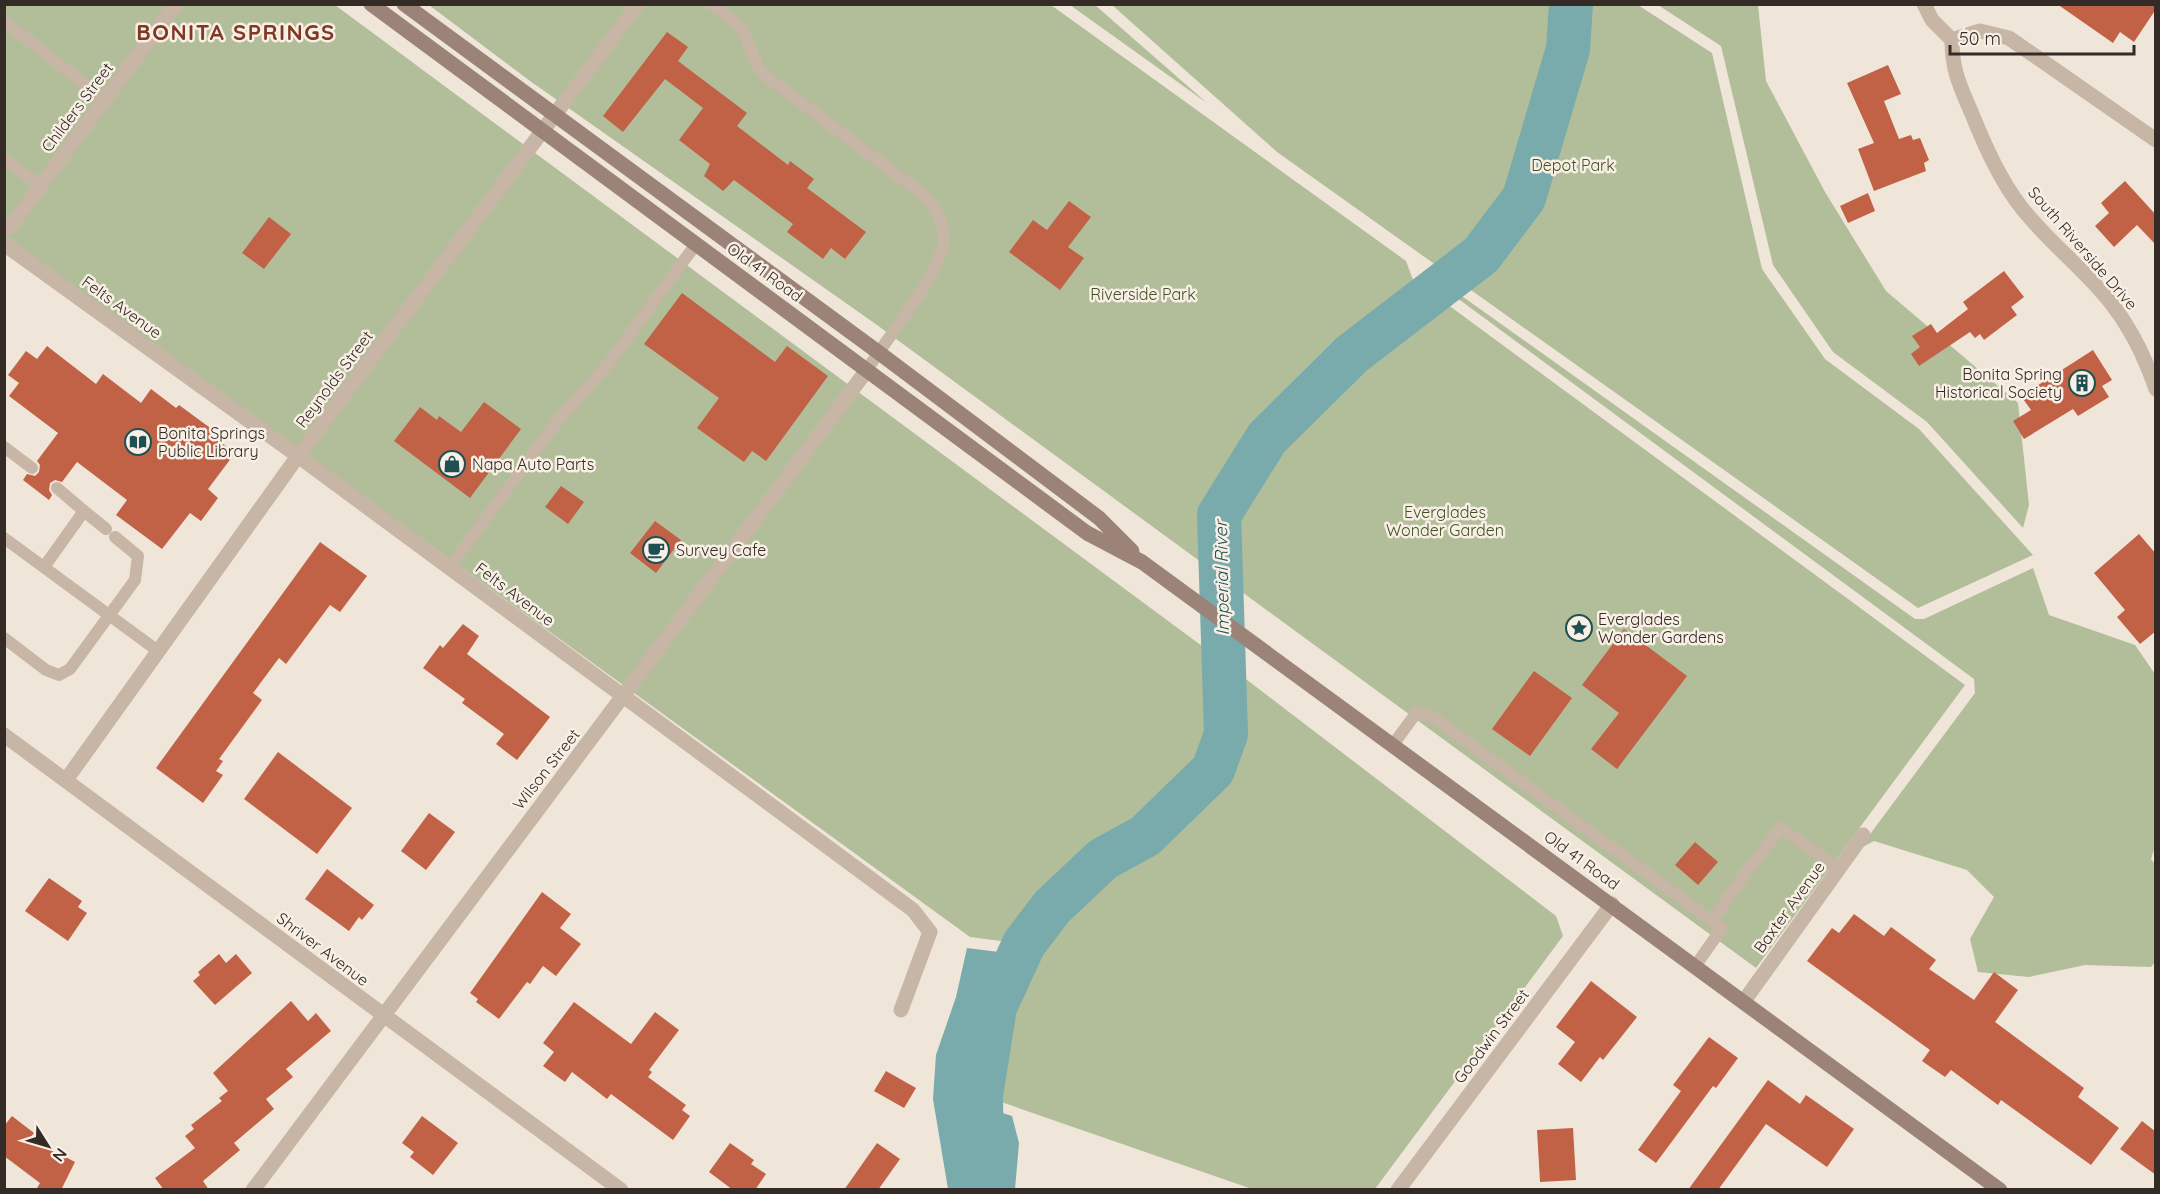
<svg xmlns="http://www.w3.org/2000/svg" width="2160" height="1194" viewBox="0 0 2160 1194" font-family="Quicksand,sans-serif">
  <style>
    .green { fill: #b2be9a }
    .water { fill: #79aaac }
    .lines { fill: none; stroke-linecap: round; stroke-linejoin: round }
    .river { stroke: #79aaac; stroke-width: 44 }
    .building { fill: #c16246 }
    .lane { stroke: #c7b5a5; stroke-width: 12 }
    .street { stroke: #c7b5a5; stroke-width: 15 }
    .secondary { stroke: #9b8477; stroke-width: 15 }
    .labels { text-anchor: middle; stroke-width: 5; stroke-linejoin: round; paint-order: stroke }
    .street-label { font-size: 16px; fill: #342a26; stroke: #f8efe5 }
    .park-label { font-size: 16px; fill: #43512b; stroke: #f8efe5 }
    .poi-label { font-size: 16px; fill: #342a26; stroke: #f8efe5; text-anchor: start }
    .water-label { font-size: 18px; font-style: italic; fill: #1e5053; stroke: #f8efe5 }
    .district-label { font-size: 22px; font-weight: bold; letter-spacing: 1.5px; fill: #7f3823; stroke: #f8efe5 }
  </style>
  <rect width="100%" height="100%" fill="#f0e5d9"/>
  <g class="green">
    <path d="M 5,5 L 335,5 L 1225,663 L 1556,916 L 1563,936 L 1375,1189 L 1252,1189 L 981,1095 L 995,1007 L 1024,944 L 970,937 L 5,236 Z"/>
    <path d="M 429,5 L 1051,5 L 1406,261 L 1421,301 L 1432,293 L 1965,685 L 1756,968 L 877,325 L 530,81 Z"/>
    <path d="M 1070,5 L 1095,5 L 1207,103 Z"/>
    <path d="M 1112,5 L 1638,5 L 1712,53 L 1762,269 L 1825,359 L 1919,429 L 2033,555 L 1918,608 L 1277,152 Z"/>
    <path d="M 1658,5 L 1758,5 L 1766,81 L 1825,192 L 1886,291 L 2018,403 L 2029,505 L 2023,528 L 1927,422 L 1833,352 L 1773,265 L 1721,46 Z"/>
    <path d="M 1452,289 L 1915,619 L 1924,619 L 2033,568 L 2049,615 L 2135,645 L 2155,674 L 2156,844 L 2151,859 L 2156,866 L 2155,962 L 2151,967 L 2085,965 L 2029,977 L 1978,972 L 1970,939 L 1994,897 L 1967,870 L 1874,841 L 1859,849 L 1975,693 L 1974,679 L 1449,292 Z"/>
  </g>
  <path class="water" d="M 967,948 L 1007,953 L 984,1004 L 969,1095 L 975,1104 L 1012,1116 L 1019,1143 L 1015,1189 L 948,1189 L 933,1099 L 936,1055 L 956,997 Z"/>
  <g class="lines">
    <path class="river" d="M 982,1190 L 981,1095 L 995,1007 L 1024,944 L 1052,907 L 1103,859 L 1145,836 L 1213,770 L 1226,734 L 1219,515 L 1267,438 L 1352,354 L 1481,255 L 1524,198 L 1568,49 L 1571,4"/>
  </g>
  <g class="building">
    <path d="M 2057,4 L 2156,4 L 2156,9 L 2134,42 L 2120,32 L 2113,43 Z"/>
    <path d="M 667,32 L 688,47 L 678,61 L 747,113 L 737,126 L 788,165 L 790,161 L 814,179 L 807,188 L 866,232 L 845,259 L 831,248 L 823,259 L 787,232 L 793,224 L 734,180 L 723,191 L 704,176 L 710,164 L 679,140 L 703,108 L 665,79 L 623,132 L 603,116 Z"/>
    <path d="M 1888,65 L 1901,94 L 1884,101 L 1899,139 L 1911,135 L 1913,140 L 1920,138 L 1929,160 L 1924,163 L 1926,171 L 1874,191 L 1858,149 L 1874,143 L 1847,83 Z"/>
    <path d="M 2125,181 L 2156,215 L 2156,245 L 2137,225 L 2114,247 L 2095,226 L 2109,213 L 2101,203 Z"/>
    <path d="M 1868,193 L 1875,211 L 1848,223 L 1840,206 Z"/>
    <path d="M 1069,201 L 1091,217 L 1068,247 L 1084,258 L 1060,290 L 1009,252 L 1033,220 L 1047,230 Z"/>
    <path d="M 269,217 L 291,234 L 264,269 L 242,253 Z"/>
    <path d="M 2004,271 L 2024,297 L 2011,307 L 2017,315 L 1984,340 L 1980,334 L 1975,338 L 1970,332 L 1919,366 L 1911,354 L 1920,347 L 1912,336 L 1931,324 L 1937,333 L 1968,309 L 1963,302 Z"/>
    <path d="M 682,293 L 775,362 L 787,346 L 828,376 L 766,461 L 752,451 L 744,462 L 697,428 L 719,398 L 644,344 Z"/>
    <path d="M 47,346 L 96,384 L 103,374 L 141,403 L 151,389 L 176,408 L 179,405 L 213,430 L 210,434 L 235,453 L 208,489 L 218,498 L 201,521 L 190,513 L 162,549 L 116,515 L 127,500 L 77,462 L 62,482 L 55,480 L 50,483 L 49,490 L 52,495 L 49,500 L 23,480 L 27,474 L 35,476 L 39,472 L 40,465 L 37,461 L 58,433 L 9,396 L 19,383 L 8,375 L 26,351 L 37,359 Z"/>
    <path d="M 2093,350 L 2112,380 L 2102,386 L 2109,397 L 2078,416 L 2073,409 L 2024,439 L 2013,421 L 2031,410 L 2021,396 Z"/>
    <path d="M 484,402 L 521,429 L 470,498 L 394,441 L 420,407 L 437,420 L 439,416 L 461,432 Z"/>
    <path d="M 561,486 L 584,502 L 568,524 L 545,507 Z"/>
    <path d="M 655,521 L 681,540 L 656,573 L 630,553 Z"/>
    <path d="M 2139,534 L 2156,554 L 2156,631 L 2140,644 L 2117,617 L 2125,610 L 2094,573 Z"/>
    <path d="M 320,542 L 367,576 L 340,612 L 330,605 L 286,664 L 279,658 L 253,693 L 262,700 L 219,759 L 223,761 L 216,771 L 223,775 L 203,803 L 156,768 Z"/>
    <path d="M 463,624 L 479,636 L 467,654 L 550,717 L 517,760 L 496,744 L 504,734 L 462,703 L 465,699 L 423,668 L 440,645 L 443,648 Z"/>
    <path d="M 1624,629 L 1687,676 L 1617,769 L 1591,749 L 1619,713 L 1582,685 Z"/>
    <path d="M 1534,671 L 1572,698 L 1530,756 L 1492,729 Z"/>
    <path d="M 278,752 L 352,808 L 317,854 L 244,799 Z"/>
    <path d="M 429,813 L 455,832 L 426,870 L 401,851 Z"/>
    <path d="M 1695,842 L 1718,862 L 1698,885 L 1675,865 Z"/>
    <path d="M 327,869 L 374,905 L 362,920 L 359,917 L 349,931 L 305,899 Z"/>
    <path d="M 49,878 L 82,901 L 78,907 L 87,913 L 68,941 L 25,911 Z"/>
    <path d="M 542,892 L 571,914 L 560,928 L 581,944 L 556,976 L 543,966 L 530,984 L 527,982 L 499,1019 L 476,1002 L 478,999 L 470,993 Z"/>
    <path d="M 1854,914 L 1884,936 L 1891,927 L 1936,960 L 1929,969 L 1974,1000 L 1994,972 L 2018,990 L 1995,1022 L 2084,1088 L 2078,1097 L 2119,1128 L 2091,1165 L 2001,1100 L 1998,1105 L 1951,1070 L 1945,1077 L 1922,1061 L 1930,1050 L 1807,961 L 1832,928 L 1839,933 Z"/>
    <path d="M 219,954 L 226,963 L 236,954 L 252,973 L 215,1005 L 193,981 L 200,975 L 198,972 Z"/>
    <path d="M 1591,981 L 1637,1017 L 1603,1060 L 1600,1057 L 1581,1082 L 1558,1064 L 1575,1042 L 1556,1027 Z"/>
    <path d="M 291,1001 L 308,1021 L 316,1013 L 331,1031 L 286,1069 L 293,1077 L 266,1099 L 274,1109 L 234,1143 L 240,1150 L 203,1181 L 209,1190 L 164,1190 L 155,1178 L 195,1148 L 185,1136 L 194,1129 L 191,1125 L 222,1101 L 219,1098 L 228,1091 L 213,1073 Z"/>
    <path d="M 574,1002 L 631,1044 L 655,1012 L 679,1030 L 649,1070 L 652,1072 L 648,1077 L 686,1105 L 682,1110 L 690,1116 L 673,1140 L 611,1094 L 607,1099 L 572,1072 L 565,1082 L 543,1066 L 554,1052 L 543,1043 Z"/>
    <path d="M 1709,1037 L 1738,1058 L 1716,1088 L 1713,1086 L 1656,1163 L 1638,1150 L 1681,1091 L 1673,1085 Z"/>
    <path d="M 886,1071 L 916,1088 L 904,1108 L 874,1091 Z"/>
    <path d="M 1768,1080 L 1800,1104 L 1806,1095 L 1854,1129 L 1827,1167 L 1766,1124 L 1718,1190 L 1688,1190 Z"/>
    <path d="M 12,1116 L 34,1133 L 30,1138 L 75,1162 L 61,1190 L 36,1190 L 40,1183 L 4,1156 L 4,1126 Z"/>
    <path d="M 422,1116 L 458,1143 L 433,1175 L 410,1157 L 414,1152 L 402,1143 Z"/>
    <path d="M 2142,1121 L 2156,1132 L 2156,1175 L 2120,1149 Z"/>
    <path d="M 1573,1128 L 1576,1180 L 1540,1182 L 1537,1130 Z"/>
    <path d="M 730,1143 L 754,1160 L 751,1164 L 766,1174 L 755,1190 L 733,1190 L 709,1172 Z"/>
    <path d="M 877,1143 L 900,1159 L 878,1190 L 844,1190 Z"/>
  </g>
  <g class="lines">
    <g class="lane">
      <path d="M 711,4 L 741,27 L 759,68 L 767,77 L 925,196 C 935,209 944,221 944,238 C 943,272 887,337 867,370"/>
      <path d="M 4,21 L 105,100"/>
      <path d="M 4,159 L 41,186"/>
      <path d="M 4,447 L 32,468"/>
      <path d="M 84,511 L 106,529"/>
      <path d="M 4,538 L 158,651"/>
      <path d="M 44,567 L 84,511 L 57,488"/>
      <path d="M 449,568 L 556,423 L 608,364 L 696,244"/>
      <path d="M 4,638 L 46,670 L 59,675 L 70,669 L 135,580 L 138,556 L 115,537"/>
      <path d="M 1392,746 L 1417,712 L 1434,718 L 1722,928 L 1696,965"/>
      <path d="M 1712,921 L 1749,868 L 1781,828 L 1839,869"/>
    </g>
    <g class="street">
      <path d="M 1924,4 L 1932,20 L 1952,40 C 1952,71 1960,86 1972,114 C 1985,146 2000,180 2021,207 C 2053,248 2098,279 2125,323 C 2138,343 2148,366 2156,389"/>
      <path d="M 1952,40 L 1980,31 L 2009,38 L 2156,140"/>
      <path d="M 4,229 L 10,227 L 176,4"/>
      <path d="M 4,244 L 298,456 L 913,910 L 930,932 L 901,1010"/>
      <path d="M 4,735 L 621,1190"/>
      <path d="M 66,780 L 298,456 L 638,4"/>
      <path d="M 1744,1001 L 1863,835"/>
      <path d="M 253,1190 L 867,370"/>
      <path d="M 1398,1190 L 1612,904"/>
    </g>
    <g class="secondary">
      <path d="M 371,4 L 1087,533 L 1142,562 L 2000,1190"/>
      <path d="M 404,4 L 878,352 L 1099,518 L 1132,551"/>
    </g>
  </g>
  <defs>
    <symbol id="building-ring" viewBox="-11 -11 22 22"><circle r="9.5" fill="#f8efe5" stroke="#1e5053" stroke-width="1.5"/><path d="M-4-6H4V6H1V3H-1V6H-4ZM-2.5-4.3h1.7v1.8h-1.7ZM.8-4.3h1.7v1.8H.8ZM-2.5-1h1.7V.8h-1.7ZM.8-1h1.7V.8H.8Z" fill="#1e5053"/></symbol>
    <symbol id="library-ring" viewBox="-11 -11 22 22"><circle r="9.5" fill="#f8efe5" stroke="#1e5053" stroke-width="1.5"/><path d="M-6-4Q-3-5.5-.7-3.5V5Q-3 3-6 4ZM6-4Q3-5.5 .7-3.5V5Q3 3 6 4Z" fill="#1e5053"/></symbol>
    <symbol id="shop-ring" viewBox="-11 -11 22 22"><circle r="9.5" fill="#f8efe5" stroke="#1e5053" stroke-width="1.5"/><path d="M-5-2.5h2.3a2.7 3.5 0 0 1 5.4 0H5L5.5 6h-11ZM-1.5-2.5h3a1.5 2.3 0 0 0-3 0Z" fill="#1e5053"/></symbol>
    <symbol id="cafe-ring" viewBox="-11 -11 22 22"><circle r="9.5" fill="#f8efe5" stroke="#1e5053" stroke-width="1.5"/><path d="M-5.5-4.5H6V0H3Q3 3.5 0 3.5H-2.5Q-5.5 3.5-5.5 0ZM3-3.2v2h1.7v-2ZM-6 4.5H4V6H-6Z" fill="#1e5053"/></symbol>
    <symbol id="sight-ring" viewBox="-11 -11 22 22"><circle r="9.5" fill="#f8efe5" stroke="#1e5053" stroke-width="1.5"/><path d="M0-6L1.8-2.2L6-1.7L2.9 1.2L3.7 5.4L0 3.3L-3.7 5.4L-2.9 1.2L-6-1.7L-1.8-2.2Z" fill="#1e5053"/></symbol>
  </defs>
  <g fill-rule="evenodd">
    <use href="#building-ring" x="2067" y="368" width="30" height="30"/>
    <use href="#library-ring" x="123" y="427" width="30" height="30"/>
    <use href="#shop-ring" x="437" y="449" width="30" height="30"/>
    <use href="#cafe-ring" x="641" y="535" width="30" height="30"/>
    <use href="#sight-ring" x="1564" y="613" width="30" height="30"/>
  </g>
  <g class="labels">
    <g class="street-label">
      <text transform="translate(77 107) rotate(-53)" y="6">Childers Street</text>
      <text transform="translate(2083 248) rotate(49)" y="6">South Riverside Drive</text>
      <text transform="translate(765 272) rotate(36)" y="6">Old 41 Road</text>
      <text transform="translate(122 307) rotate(36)" y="6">Felts Avenue</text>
      <text transform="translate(334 379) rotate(-53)" y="6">Reynolds Street</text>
      <text transform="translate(515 594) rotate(37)" y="6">Felts Avenue</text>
      <text transform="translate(546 769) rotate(-52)" y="6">Wilson Street</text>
      <text transform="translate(1582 860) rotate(36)" y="6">Old 41 Road</text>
      <text transform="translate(1789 907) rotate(-54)" y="6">Baxter Avenue</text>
      <text transform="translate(323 949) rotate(37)" y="6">Shriver Avenue</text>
      <text transform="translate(1491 1036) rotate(-53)" y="6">Goodwin Street</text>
    </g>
    <g class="park-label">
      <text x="1573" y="171">Depot Park</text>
      <text x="1143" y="300">Riverside Park</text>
      <text x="1445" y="518">Everglades<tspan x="1445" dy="18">Wonder Garden</tspan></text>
    </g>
    <g class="poi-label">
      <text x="2062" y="380" text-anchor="end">Bonita Spring<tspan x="2062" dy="18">Historical Society</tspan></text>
      <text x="158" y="439">Bonita Springs<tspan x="158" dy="18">Public Library</tspan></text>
      <text x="472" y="470">Napa Auto Parts</text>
      <text x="676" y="556">Survey Cafe</text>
      <text x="1598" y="625">Everglades<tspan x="1598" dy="18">Wonder Gardens</tspan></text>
    </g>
    <g class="water-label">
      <text transform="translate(1222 578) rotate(-91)" y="6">Imperial River</text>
    </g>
    <g class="district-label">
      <text x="236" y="40">BONITA SPRINGS</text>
    </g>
  </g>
  <rect width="2160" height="1194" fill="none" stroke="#342a26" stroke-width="12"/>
  <g transform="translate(48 1146) rotate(127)" stroke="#f8efe5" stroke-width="4.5" paint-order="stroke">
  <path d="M0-4.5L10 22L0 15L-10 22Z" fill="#342a26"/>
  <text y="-9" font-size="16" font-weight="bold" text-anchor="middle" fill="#342a26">N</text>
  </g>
  <path d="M1950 45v9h184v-9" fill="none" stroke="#342a26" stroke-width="3"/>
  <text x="1959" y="45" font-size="18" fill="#342a26" stroke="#f8efe5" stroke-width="4.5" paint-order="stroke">50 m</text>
</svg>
